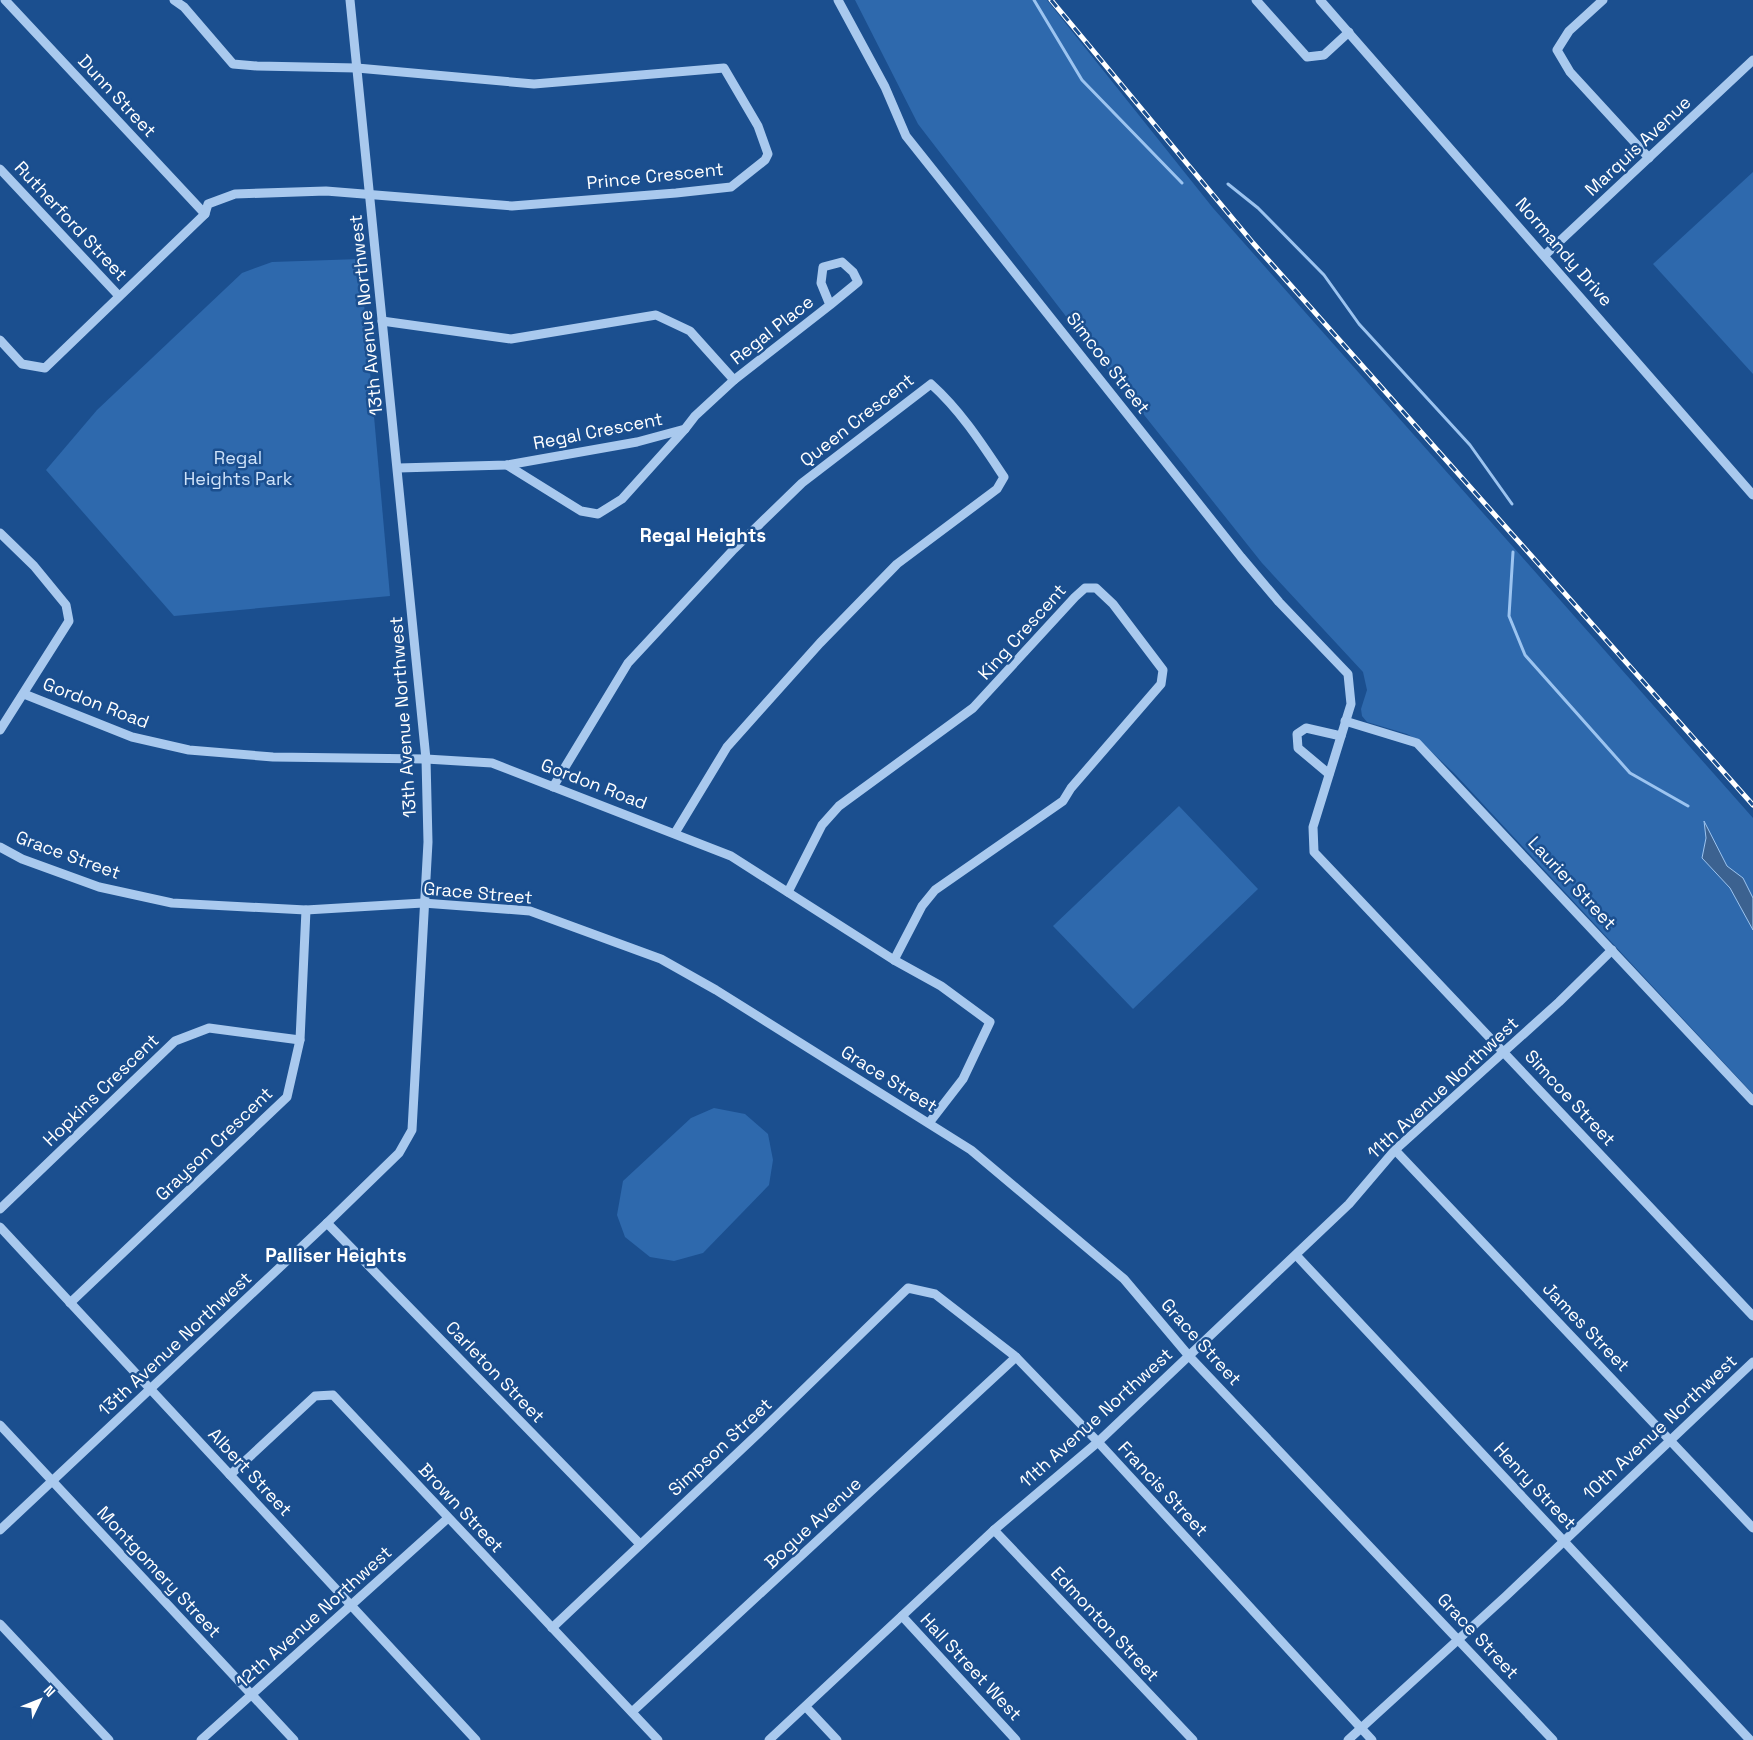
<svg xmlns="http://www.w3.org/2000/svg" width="1753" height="1740" viewBox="0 0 1753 1740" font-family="'Space Grotesk',sans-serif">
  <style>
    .green { fill: #2e69ad }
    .water { fill: #3c6290; stroke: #9cc4f0 }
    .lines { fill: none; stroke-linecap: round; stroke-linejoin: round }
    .stream { stroke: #9cc4f0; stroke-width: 3 }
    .minor { stroke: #a9c9ee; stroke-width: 9 }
    .rail-casing { stroke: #fff; stroke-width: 5 }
    .rail { stroke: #1b4f8f; stroke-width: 3; stroke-dasharray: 9; stroke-linecap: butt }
    .labels { text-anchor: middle; stroke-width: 5; stroke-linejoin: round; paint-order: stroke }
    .street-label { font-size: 18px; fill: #fff; stroke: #1b4f8f }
    .park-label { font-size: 18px; fill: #cfe3fa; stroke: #1b4f8f }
    .neighbourhood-label { font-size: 19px; font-weight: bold; fill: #fff; stroke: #1b4f8f }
  </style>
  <rect width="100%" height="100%" fill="#1b4f8f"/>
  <g class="green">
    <path d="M 855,0 L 1047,0 L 1213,208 L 1753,818 L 1753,1094 L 1454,773 L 1421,742 L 1407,734 L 1367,722 L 1362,716 L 1361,709 L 1367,690 L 1363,672 L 1262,563 L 1078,332 L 918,124 Z"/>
    <path d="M 1753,172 L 1753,374 L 1653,264 Z"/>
    <path d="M 360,259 L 390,596 L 174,616 L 46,470 L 97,410 L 242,273 L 272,262 Z"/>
    <path d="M 1179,806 L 1258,889 L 1133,1009 L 1053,926 Z"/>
    <path d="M 714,1108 L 745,1114 L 768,1134 L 773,1160 L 769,1185 L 703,1253 L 674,1261 L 650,1257 L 625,1237 L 617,1215 L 623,1181 L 691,1118 Z"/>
  </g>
  <path class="water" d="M 1704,821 L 1727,866 L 1743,878 L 1753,898 L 1753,930 L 1730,888 L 1702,858 L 1706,838 Z"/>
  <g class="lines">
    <g class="stream">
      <path d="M 1034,0 L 1082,80 L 1182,183"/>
      <path d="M 1228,184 L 1258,208 L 1324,275 L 1359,324 L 1470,445 L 1512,504"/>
      <path d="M 1513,552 L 1509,616 L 1525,655 L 1630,773 L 1688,806"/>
    </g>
    <g class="minor">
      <path d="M 5,0 L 205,214"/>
      <path d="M 838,0 L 885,87 L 906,136 L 1241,557 L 1279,602 L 1348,674 L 1351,704 L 1313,827 L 1314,852 L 1753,1316"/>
      <path d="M 1256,0 L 1307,57 L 1324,55 L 1349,32"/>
      <path d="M 1320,0 L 1753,495"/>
      <path d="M 1603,0 L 1569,31 L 1557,50 L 1570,72 L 1649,158"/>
      <path d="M 0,169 L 119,296"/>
      <path d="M 1545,255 L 1753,60"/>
      <path d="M 382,321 L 511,339 L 656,315 L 690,331 L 734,380 L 695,416 L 685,429 L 637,442 L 507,465 L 398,468"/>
      <path d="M 0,340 L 22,364 L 45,368 L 205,214 L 208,204 L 235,194 L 326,191 L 512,206 L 676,193 L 731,187 L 765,160 L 768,154 L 758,126 L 724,68 L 534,84 L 357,68 L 257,66 L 233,64 L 184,7 L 174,0"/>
      <path d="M 734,380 L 830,305 L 821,283 L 823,267 L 842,262 L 853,272 L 858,282 L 830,305"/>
      <path d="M 507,465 L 581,511 L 598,514 L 622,499 L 685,429"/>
      <path d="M 0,533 L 34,566 L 66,605 L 69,621 L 0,730"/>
      <path d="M 24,694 L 132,737 L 189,750 L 273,757 L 426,759 L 492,763 L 731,856 L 894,960 L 941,986 L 990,1022 L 963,1079 L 929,1123"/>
      <path d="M 1345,721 L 1417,743 L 1753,1101"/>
      <path d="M 1329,774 L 1298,748 L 1297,734 L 1306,728 L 1341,736"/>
      <path d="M 553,787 L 628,663 L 734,549 L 802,483 L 931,384 C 961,411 982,444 1004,477 L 997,489 L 897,564 L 820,643 L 727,747 L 675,833"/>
      <path d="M 0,847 L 22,859 L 99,887 L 172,903 L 306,910 L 423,903 L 530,911 L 661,959 L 716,990 L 971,1150 L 1124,1279 L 1189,1356 L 1553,1740"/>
      <path d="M 788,892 L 822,825 L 839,806 L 973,708 L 1075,597 L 1085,588 L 1096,588 L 1113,604 L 1163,670 L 1161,684 L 1071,788 L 1063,801 L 935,890 L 922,906 L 894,960"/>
      <path d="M 1395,1150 L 1753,1528"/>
      <path d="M 0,1209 L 175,1041 L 209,1028 L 300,1040"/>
      <path d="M 327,1223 L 640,1544"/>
      <path d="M 0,1227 L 476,1740"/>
      <path d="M 1296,1255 L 1750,1740"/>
      <path d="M 70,1303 L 287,1097 L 300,1040 L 306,910"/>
      <path d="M 0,1425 L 294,1740"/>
      <path d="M 230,1475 L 315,1396 L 333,1395 L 658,1740"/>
      <path d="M 0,1530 L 327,1223 L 399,1153 L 412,1130 L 428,842 L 426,759 L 350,0"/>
      <path d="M 994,1530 L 1193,1740"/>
      <path d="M 902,1616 L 1016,1740"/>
      <path d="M 0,1624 L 109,1740"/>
      <path d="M 552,1628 L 764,1428 L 908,1288 L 935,1294 L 1016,1357 L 1098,1442 L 1372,1740"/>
      <path d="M 806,1707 L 837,1740"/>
      <path d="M 632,1712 L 1016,1357"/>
      <path d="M 201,1740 L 448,1518"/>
      <path d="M 769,1740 L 994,1530 L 1098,1442 L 1349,1204 L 1395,1150 L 1559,1002 L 1612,950"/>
      <path d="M 1348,1740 L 1506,1596 L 1753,1362"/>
    </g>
    <defs>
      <path id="rail" d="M 1051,0 L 1253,243 L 1753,805"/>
    </defs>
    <use href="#rail" class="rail-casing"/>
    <use href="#rail" class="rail"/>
  </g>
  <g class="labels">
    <g class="street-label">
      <text transform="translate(117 96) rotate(47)" y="6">Dunn Street</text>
      <text transform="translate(1638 146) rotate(-43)" y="6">Marquis Avenue</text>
      <text transform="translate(655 176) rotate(-6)" y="6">Prince Crescent</text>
      <text transform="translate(71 221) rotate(47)" y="6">Rutherford Street</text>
      <text transform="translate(1564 252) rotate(49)" y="6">Normandy Drive</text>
      <text transform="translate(366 315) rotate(-96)" y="6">13th Avenue Northwest</text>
      <text transform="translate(772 330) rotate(-38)" y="6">Regal Place</text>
      <text transform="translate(1108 363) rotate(52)" y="6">Simcoe Street</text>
      <text transform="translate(857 420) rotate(-38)" y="6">Queen Crescent</text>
      <text transform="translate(598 431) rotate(-11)" y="6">Regal Crescent</text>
      <text transform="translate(1022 632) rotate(-48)" y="6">King Crescent</text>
      <text transform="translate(96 703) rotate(21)" y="6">Gordon Road</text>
      <text transform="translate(403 717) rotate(-94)" y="6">13th Avenue Northwest</text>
      <text transform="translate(594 784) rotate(21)" y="6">Gordon Road</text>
      <text transform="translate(68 855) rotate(20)" y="6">Grace Street</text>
      <text transform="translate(1572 883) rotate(47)" y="6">Laurier Street</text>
      <text transform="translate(478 893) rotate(5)" y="6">Grace Street</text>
      <text transform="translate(889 1079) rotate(32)" y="6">Grace Street</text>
      <text transform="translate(1443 1088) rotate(-43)" y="6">11th Avenue Northwest</text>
      <text transform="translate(101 1090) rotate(-44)" y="6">Hopkins Crescent</text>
      <text transform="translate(1570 1098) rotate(47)" y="6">Simcoe Street</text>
      <text transform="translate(214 1144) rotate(-44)" y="6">Grayson Crescent</text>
      <text transform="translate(1586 1327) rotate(46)" y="6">James Street</text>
      <text transform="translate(1201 1342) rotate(48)" y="6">Grace Street</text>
      <text transform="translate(175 1344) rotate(-43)" y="6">13th Avenue Northwest</text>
      <text transform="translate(495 1372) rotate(46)" y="6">Carleton Street</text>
      <text transform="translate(1096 1418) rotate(-42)" y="6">11th Avenue Northwest</text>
      <text transform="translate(1660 1427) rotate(-43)" y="6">10th Avenue Northwest</text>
      <text transform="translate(720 1447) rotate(-43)" y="6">Simpson Street</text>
      <text transform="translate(250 1472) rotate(47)" y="6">Albert Street</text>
      <text transform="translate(1535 1486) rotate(47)" y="6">Henry Street</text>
      <text transform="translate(1163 1489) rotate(47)" y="6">Francis Street</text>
      <text transform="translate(461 1508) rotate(47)" y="6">Brown Street</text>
      <text transform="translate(813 1523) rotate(-43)" y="6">Bogue Avenue</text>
      <text transform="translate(159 1572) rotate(47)" y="6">Montgomery Street</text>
      <text transform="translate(314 1617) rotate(-42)" y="6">12th Avenue Northwest</text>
      <text transform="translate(1105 1624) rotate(47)" y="6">Edmonton Street</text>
      <text transform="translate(1478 1636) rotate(47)" y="6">Grace Street</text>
      <text transform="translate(971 1667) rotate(47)" y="6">Hall Street West</text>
    </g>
    <g class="park-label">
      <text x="238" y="464">Regal<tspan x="238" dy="21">Heights Park</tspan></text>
    </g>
    <g class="neighbourhood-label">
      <text x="703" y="542">Regal Heights</text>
      <text x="336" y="1262">Palliser Heights</text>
    </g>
  </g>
  <g transform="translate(40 1700) rotate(47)" stroke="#1b4f8f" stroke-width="4" paint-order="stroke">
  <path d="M0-4L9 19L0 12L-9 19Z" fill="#ffffff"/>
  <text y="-8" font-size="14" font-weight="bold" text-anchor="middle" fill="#ffffff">N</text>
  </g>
</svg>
